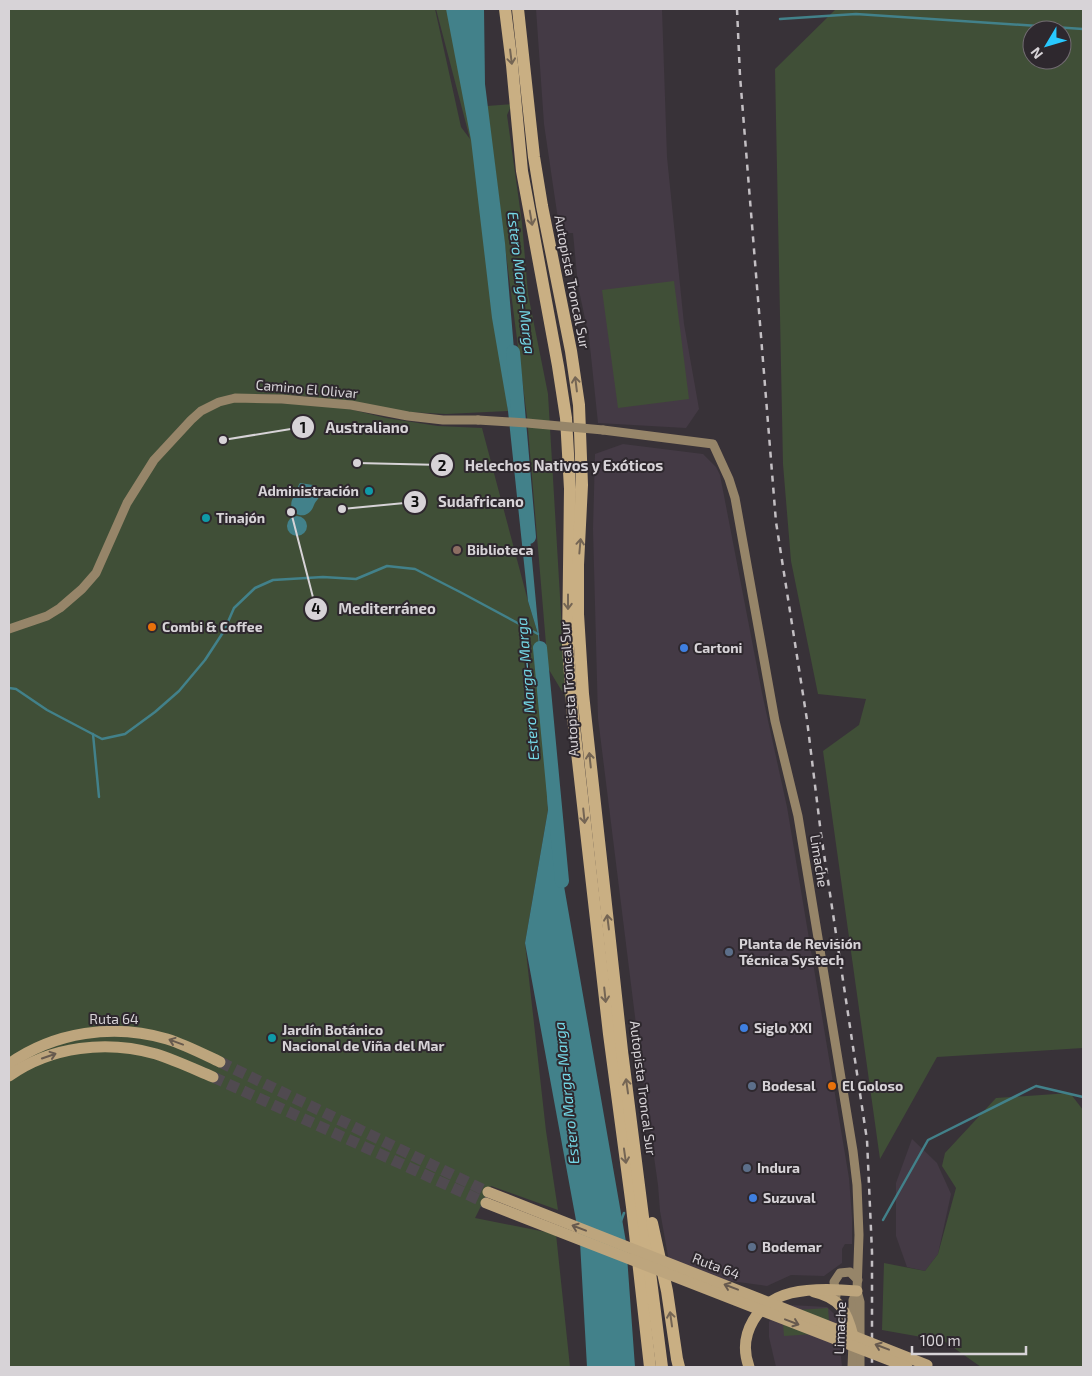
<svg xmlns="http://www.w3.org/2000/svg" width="1092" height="1376" viewBox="0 0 1092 1376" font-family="'Exo 2',sans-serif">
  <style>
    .built { fill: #443a45 }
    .green { fill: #404f37; fill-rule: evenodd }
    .water { fill: #42818a }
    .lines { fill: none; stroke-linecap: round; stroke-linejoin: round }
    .stream { stroke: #42818a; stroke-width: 2.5 }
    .river { stroke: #42818a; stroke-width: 14 }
    .trunk-tunnel { stroke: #504a50; stroke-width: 11; stroke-dasharray: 11 5.5; stroke-linecap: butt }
    .secondary { stroke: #968569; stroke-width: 9 }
    .trunk { stroke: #bda57d; stroke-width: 11 }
    .motorway { stroke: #c9af83; stroke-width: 12 }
    .rail { stroke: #c3bfc3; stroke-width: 2.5; stroke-dasharray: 6 6; stroke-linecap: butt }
    .secondary-bridge { stroke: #968569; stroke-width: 9 }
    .trunk-bridge { stroke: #bda57d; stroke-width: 11 }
    .oneway { stroke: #746554 }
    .oneway2 { stroke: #675a4e }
    .culture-dot { fill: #0f9aa8; stroke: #2e282e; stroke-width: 2 }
    .education-dot { fill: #8d6e63; stroke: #2e282e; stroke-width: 2 }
    .food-dot { fill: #e8710a; stroke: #2e282e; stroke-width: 2 }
    .shop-dot { fill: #3f7fe0; stroke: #2e282e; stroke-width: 2 }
    .service-dot { fill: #5c6f8a; stroke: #2e282e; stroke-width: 2 }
    .labels { text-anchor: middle; stroke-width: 4; stroke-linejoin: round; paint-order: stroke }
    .street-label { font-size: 14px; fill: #d7d3d7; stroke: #2e282e }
    .poi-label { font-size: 14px; font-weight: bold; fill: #d7d3d7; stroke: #2e282e; text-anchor: start }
    .water-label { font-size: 15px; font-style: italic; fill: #74d7e6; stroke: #2e282e }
    .leader { fill: none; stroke: #d7d3d7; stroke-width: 2 }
    .callout-dot { fill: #d7d3d7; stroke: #2e282e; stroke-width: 2 }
    .mark-label { font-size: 15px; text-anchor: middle; font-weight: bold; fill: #111 }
    .callout-label { font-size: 15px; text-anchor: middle; font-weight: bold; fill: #d7d3d7; stroke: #2e282e; stroke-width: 4; stroke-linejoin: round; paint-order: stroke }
  </style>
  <rect width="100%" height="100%" fill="#383238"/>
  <g class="built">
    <path d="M 536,9 L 662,9 L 667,157 L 684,324 L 699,409 L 686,428 L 598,423 L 589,337 L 578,286 L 573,233 L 560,233 L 544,124 Z"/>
    <path d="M 623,444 L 703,454 L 716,467 L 720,475 L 762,693 L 787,807 L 849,1178 L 852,1217 L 852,1244 L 845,1244 L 842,1249 L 842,1263 L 824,1276 L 791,1275 L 767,1286 L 671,1273 L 660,1211 L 658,1185 L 641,1065 L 598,718 L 593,529 L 595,454 Z"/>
    <path d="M 912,1139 L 937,1163 L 951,1194 L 938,1254 L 925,1271 L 907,1267 L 896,1236 L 896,1183 Z"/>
    <path d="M 790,1305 L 827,1307 L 837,1317 L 842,1367 L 776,1367 L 769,1337 L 769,1322 L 776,1312 Z"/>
  </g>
  <g class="green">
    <path d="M 9,9 L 435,9 L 461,127 L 470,139 L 436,9 L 470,9 L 499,339 L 508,411 L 446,414 L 408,412 L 304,396 L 265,394 L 232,394 L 208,404 L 184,421 L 159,449 L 93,571 L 75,593 L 50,612 L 9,627 Z"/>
    <path d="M 836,9 L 1083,9 L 1083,1048 L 937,1057 L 880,1159 L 823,751 L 859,725 L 866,699 L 818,694 L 791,561 L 783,464 L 775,69 ZM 1032,30 L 1062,30 L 1062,60 L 1032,60 Z"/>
    <path d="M 512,104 L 507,115 L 522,223 L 528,294 L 548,394 L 566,698 L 548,668 L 527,417 L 487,106 Z"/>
    <path d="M 674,281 L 689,399 L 618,408 L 602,290 Z"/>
    <path d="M 231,400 L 341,407 L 386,418 L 438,426 L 482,428 L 528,601 L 538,634 L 548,810 L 525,943 L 546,1131 L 558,1210 L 491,1186 L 475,1218 L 556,1234 L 570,1367 L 9,1367 L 9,633 L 79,597 L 128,504 L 166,450 L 203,413 Z"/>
    <path d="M 1070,1093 L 1083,1110 L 1083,1367 L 981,1367 L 944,1341 L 882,1330 L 884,1263 L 925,1271 L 938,1254 L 956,1188 L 942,1166 L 945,1153 L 996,1098 Z"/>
    <path d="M 828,1308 L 830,1333 L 784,1336 L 782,1311 Z"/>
  </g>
  <g class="water">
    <path d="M 446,9 L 484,9 L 485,84 L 505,243 L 529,527 L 560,863 L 626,1242 L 635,1367 L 587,1367 L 580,1242 L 525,943 L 548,810 L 538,634 L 528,601 L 508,411 L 492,318 L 471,140 Z"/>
    <path d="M 300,483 L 313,485 L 320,491 C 320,499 316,500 314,505 C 308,523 287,515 292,500 C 293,498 295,496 296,494 C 298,489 297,487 300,483 Z"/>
    <circle cx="297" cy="526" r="10"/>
  </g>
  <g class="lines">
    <g class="stream">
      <path d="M 780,19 L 856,14 L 1083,29"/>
      <path d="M 9,688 L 16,689 L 47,710 L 102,739 L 125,734 L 155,712 L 179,691 L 205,660 L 224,631 L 234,608 L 255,588 L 273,580 L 323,577 L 356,579 L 387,566 L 415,569 L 460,592 L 538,634"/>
      <path d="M 93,734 L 99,797"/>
      <path d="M 883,1220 L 928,1140 L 1036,1086 L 1083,1097"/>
      <path d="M 621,1221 L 624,1213"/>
    </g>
    <g class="river">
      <path d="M 513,352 L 529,537"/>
      <path d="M 540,648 L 562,881"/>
    </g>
    <g class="trunk-tunnel">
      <path d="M 220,1062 L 488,1192"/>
      <path d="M 213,1077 L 486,1203"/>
    </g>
    <g class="secondary">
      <path d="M 603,430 L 713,444 L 729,479 L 735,498 L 775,721 L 798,816 L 853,1151 L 857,1185 L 859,1235 L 857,1291 L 853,1300 L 853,1329"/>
      <path d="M 9,629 L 47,616 L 60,608 L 82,589 L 96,573 L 127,503 L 154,460 L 191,420 L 201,411 L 219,402 L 235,398 L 282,399 L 351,405 L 408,416 L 443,420 L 478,420"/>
      <path d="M 857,1291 L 860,1302 L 860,1367"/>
      <path d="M 836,1296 L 834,1282 L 840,1273 L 850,1272 L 858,1280"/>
      <path d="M 852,1367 L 853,1342"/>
    </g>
    <g class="trunk">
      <path d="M 9,1064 C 54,1032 114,1023 167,1039 C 186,1045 203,1054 220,1062"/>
      <path d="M 9,1076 C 51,1046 107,1040 156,1054 C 175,1060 194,1069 213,1077"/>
      <path d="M 814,1292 C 841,1298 847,1312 853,1336"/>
      <path d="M 749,1367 C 737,1334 758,1301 791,1293 C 812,1288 836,1289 857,1291"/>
    </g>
    <g class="motorway">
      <path d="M 505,9 L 512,65 L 522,171 L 558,366 L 566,418 L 570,489 L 568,646 L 573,717 L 609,1034 L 632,1207 L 650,1367"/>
      <path d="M 518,9 L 534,157 L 542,206 L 571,351 L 579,405 L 582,485 L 578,565 L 578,614 L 583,694 L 622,1051 L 662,1367"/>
      <path d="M 652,1223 L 667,1291 L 677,1359 L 679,1367"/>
    </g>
    <path class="rail" d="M 737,9 L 740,76 L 776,522 L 807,720 L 821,834 L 867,1140 L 872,1252 L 872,1367"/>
    <path class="secondary-bridge" d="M 478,420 L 527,423 L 603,430"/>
    <g class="trunk-bridge">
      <path d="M 488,1192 L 927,1365"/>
      <path d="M 486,1203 L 907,1367"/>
    </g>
  </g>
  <defs><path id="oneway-shaft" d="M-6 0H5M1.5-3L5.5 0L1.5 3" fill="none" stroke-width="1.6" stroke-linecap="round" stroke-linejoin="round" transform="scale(1.25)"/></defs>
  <g class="oneway">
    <use href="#oneway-shaft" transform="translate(511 57) rotate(83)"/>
    <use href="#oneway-shaft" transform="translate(531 218) rotate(80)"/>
    <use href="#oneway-shaft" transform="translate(576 384) rotate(-97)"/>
    <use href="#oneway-shaft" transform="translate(580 546) rotate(-85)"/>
    <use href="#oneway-shaft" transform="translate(568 602) rotate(90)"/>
    <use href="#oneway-shaft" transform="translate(590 760) rotate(-96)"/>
    <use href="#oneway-shaft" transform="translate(584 816) rotate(84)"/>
    <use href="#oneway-shaft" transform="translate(608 922) rotate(-97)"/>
    <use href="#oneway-shaft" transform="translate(605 995) rotate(84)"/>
    <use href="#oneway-shaft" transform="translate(627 1086) rotate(-98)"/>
    <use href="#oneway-shaft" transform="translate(625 1156) rotate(82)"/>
    <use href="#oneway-shaft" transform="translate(671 1319) rotate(-98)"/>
  </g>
  <g class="oneway2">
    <use href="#oneway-shaft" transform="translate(176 1042) rotate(-160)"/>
    <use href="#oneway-shaft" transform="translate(49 1056) rotate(-19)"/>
    <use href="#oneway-shaft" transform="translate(579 1228) rotate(-159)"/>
    <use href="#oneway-shaft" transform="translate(731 1287) rotate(-159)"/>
    <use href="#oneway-shaft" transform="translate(792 1322) rotate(21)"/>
    <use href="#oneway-shaft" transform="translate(882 1347) rotate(-159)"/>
  </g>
  <g class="culture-dot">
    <circle cx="369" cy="491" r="5"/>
    <circle cx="206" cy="518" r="5"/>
    <circle cx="272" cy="1038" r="5"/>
  </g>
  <circle class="education-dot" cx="457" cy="550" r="5"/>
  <g class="food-dot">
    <circle cx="152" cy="627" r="5"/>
    <circle cx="832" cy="1086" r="5"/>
  </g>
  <g class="shop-dot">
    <circle cx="684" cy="648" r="5"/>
    <circle cx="744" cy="1028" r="5"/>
    <circle cx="753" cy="1198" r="5"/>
  </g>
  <g class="service-dot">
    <circle cx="729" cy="952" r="5"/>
    <circle cx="752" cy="1086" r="5"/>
    <circle cx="747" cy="1168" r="5"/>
    <circle cx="752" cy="1247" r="5"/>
  </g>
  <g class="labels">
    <g class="street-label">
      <text transform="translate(572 282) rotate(79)" y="5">Autopista Troncal Sur</text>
      <text transform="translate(307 389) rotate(5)" y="5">Camino El Olivar</text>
      <text transform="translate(569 689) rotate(-94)" y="5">Autopista Troncal Sur</text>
      <text transform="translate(819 861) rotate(81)" y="5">Limache</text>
      <text x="114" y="1024">Ruta 64</text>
      <text transform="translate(643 1088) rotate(83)" y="5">Autopista Troncal Sur</text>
      <text transform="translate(716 1266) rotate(21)" y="5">Ruta 64</text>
      <text transform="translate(840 1328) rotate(-88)" y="5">Limache</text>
    </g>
    <g class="poi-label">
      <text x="359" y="496" text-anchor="end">Administración</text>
      <text x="216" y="523">Tinajón</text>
      <text x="467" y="555">Biblioteca</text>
      <text x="162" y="632">Combi &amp; Coffee</text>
      <text x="694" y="653">Cartoni</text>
      <text x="739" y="949">Planta de Revisión<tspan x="739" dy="16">Técnica Systech</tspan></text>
      <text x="754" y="1033">Siglo XXI</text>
      <text x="282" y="1035">Jardín Botánico<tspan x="282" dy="16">Nacional de Viña del Mar</tspan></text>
      <text x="762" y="1091">Bodesal</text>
      <text x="842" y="1091">El Goloso</text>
      <text x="757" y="1173">Indura</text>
      <text x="763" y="1203">Suzuval</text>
      <text x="762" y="1252">Bodemar</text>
    </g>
    <g class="water-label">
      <text transform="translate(521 283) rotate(83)" y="5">Estero Marga-Marga</text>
      <text transform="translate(528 689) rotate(-95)" y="5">Estero Marga-Marga</text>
      <text transform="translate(567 1093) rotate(-96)" y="5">Estero Marga-Marga</text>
    </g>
  </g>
  <path class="leader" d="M223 440L303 427M357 463L442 465M342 509L415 502M291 512L316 609"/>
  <g class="callout-dot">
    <circle cx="223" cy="440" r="5"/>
    <circle cx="357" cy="463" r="5"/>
    <circle cx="342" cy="509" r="5"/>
    <circle cx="291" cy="512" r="5"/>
    <circle cx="303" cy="427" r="12"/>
    <circle cx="442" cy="465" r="12"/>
    <circle cx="415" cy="502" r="12"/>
    <circle cx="316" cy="609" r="12"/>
  </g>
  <g class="mark-label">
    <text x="303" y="433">1</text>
    <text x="442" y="471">2</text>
    <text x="415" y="507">3</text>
    <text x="316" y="614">4</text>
  </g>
  <g class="callout-label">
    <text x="367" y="433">Australiano</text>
    <text x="564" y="471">Helechos Nativos y Exóticos</text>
    <text x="481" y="507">Sudafricano</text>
    <text x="387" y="614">Mediterráneo</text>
  </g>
  <rect width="1092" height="1376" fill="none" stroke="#d7d3d7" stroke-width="20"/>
  <g transform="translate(1047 45) rotate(232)"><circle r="24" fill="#2e282e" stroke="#726c72"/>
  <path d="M0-4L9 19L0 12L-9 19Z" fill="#28c8ff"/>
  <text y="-8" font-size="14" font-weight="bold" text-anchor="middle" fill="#d7d3d7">N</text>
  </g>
  <path d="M912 1346v8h114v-8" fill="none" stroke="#d7d3d7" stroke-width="2.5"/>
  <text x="920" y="1346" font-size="15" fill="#d7d3d7" stroke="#2e282e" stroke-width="4" paint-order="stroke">100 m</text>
</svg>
